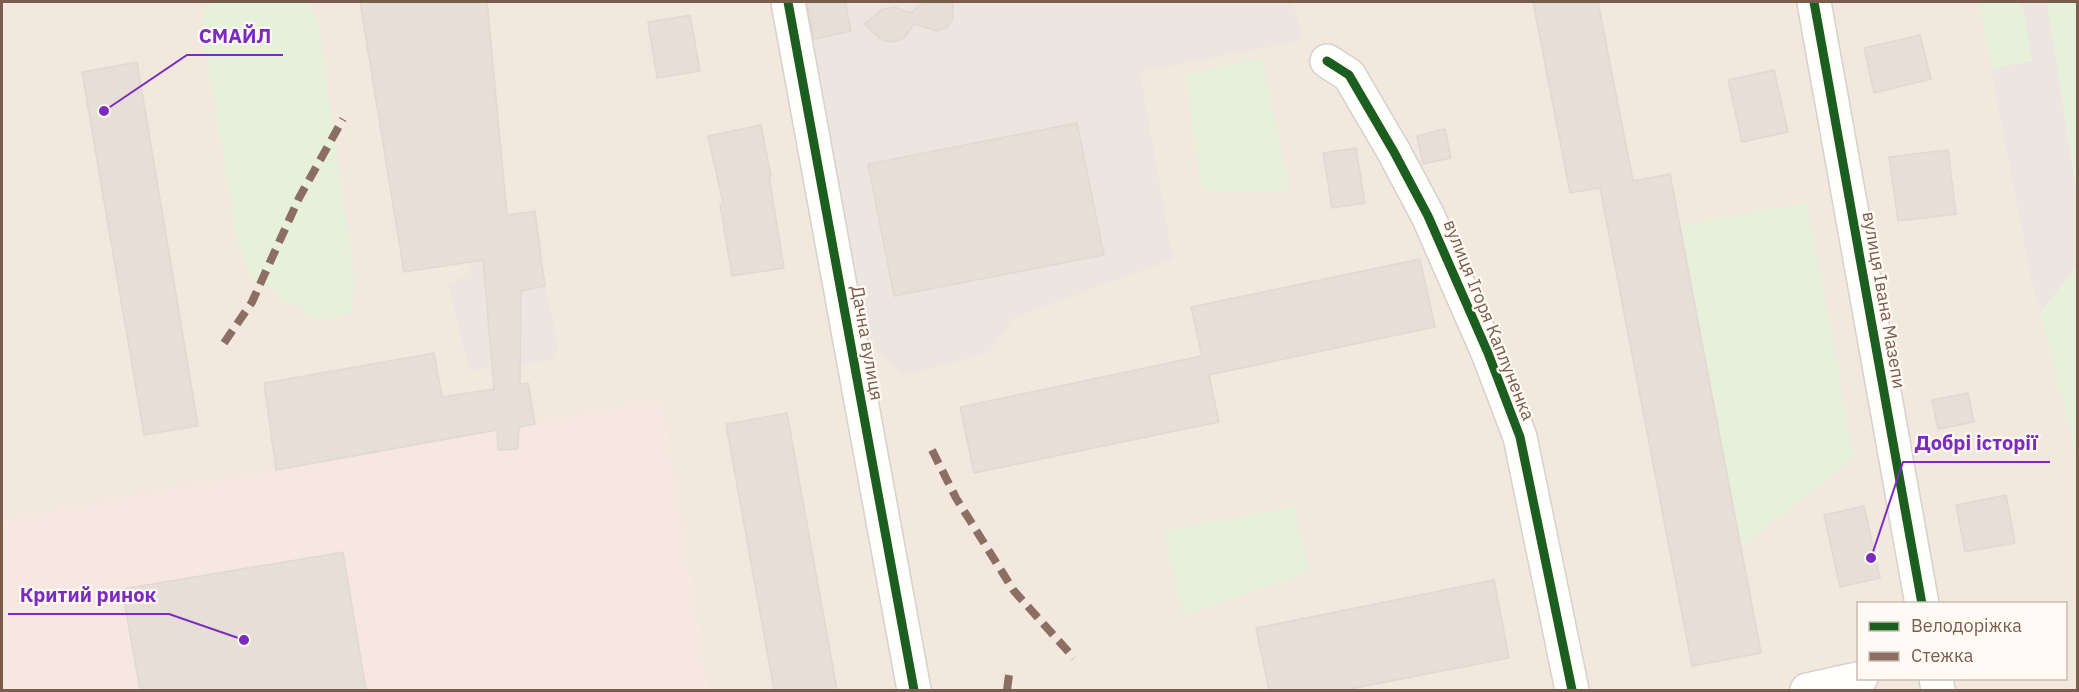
<svg xmlns="http://www.w3.org/2000/svg" width="2079" height="692" viewBox="0 0 2079 692" font-family="'IBM Plex Sans',sans-serif">
  <style>
    .residential { fill: #f2e8de; fill-rule: evenodd }
    .commercial { fill: #f6e8e1 }
    .industrial { fill: #ede5e0 }
    .green { fill: #e7f0db }
    .building { fill: #e6ded7; stroke: #e2d8d2; stroke-width: 1.5 }
    .lines { fill: none; stroke-linecap: round; stroke-linejoin: round }
    .minor-casing { stroke: #d7d1cb; stroke-width: 36 }
    .tertiary-casing { stroke: #d7d1cb; stroke-width: 36 }
    .minor { stroke: #fefefd; stroke-width: 33 }
    .tertiary { stroke: #fefefd; stroke-width: 33 }
    .quiet { stroke: #8d6e63; stroke-width: 8; stroke-dasharray: 15 8; stroke-linecap: butt }
    .cycleway-casing { stroke: #fffaf3; stroke-width: 13 }
    .cycleway { stroke: #1b5e20; stroke-width: 9 }
    .labels { text-anchor: middle; stroke-width: 4.5; stroke-linejoin: round; paint-order: stroke }
    .street-label { font-size: 18px; fill: #7a5c4d; stroke: #fffaf3 }
    .leader { fill: none; stroke: #7b2cbf; stroke-width: 2 }
    .callout-dot { fill: #7b2cbf; stroke: #fffaf3; stroke-width: 2 }
    .callout-label { font-size: 20px; text-anchor: middle; font-weight: bold; fill: #7b2cbf; stroke: #fffaf3; stroke-width: 4.5; stroke-linejoin: round; paint-order: stroke }
  </style>
  <rect width="100%" height="100%" fill="#f9f5f0"/>
  <path class="residential" d="M 2,2 L 1978,2 L 2030,275 L 2077,460 L 2077,690 L 708,690 L 661,400 L 2,521 ZM 1858,604 L 2066,604 L 2066,678 L 1858,678 Z"/>
  <path class="commercial" d="M 661,400 L 708,690 L 2,690 L 2,521 L 101,503 L 102,501 Z"/>
  <g class="industrial">
    <path d="M 437,2 L 487,2 L 507,215 L 535,211 L 545,286 L 559,350 L 549,360 L 469,371 L 448,285 L 465,276 L 471,267 Z"/>
    <path d="M 804,2 L 1293,2 L 1302,40 L 1140,72 L 1173,259 L 1015,317 L 988,353 L 901,376 L 871,344 L 860,307 Z"/>
    <path d="M 1978,2 L 2077,2 L 2077,460 L 2030,275 Z"/>
  </g>
  <g class="green">
    <path d="M 211,2 L 309,2 L 319,25 L 355,284 L 351,314 L 316,321 L 305,315 L 299,305 L 281,301 L 271,286 L 256,283 L 247,269 L 237,240 L 201,28 L 204,9 Z"/>
    <path d="M 1978,2 L 2022,2 L 2032,61 L 1991,69 Z"/>
    <path d="M 2047,2 L 2077,2 L 2077,199 Z"/>
    <path d="M 1262,59 L 1290,190 L 1202,191 L 1185,74 Z"/>
    <path d="M 1807,202 L 1854,458 L 1741,547 L 1679,225 Z"/>
    <path d="M 2077,265 L 2077,460 L 2040,313 Z"/>
    <path d="M 1294,506 L 1309,572 L 1183,616 L 1164,531 Z"/>
  </g>
  <g class="building">
    <path d="M 360,2 L 487,2 L 507,215 L 535,211 L 545,286 L 521,291 L 520,384 L 528,383 L 535,424 L 519,427 L 518,449 L 498,450 L 497,430 L 276,470 L 264,383 L 434,353 L 442,397 L 494,389 L 483,260 L 404,272 Z"/>
    <path d="M 807,2 L 845,2 L 851,31 L 814,39 Z"/>
    <path d="M 924,2 L 953,2 L 953,18 L 948,27 L 937,31 L 914,24 L 904,38 L 893,42 L 882,40 L 864,24 L 883,9 L 895,7 L 910,13 Z"/>
    <path d="M 1533,2 L 1598,2 L 1633,181 L 1670,174 L 1761,653 L 1692,666 L 1600,188 L 1570,193 Z"/>
    <path d="M 690,15 L 700,71 L 657,78 L 648,22 Z"/>
    <path d="M 1920,35 L 1931,79 L 1874,93 L 1864,48 Z"/>
    <path d="M 137,62 L 198,426 L 144,435 L 82,72 Z"/>
    <path d="M 1774,70 L 1788,132 L 1742,142 L 1728,80 Z"/>
    <path d="M 1077,123 L 1104,255 L 894,296 L 868,164 Z"/>
    <path d="M 761,125 L 771,176 L 769,176 L 784,268 L 732,276 L 720,204 L 723,203 L 708,136 Z"/>
    <path d="M 1445,129 L 1451,158 L 1423,164 L 1417,136 Z"/>
    <path d="M 1356,148 L 1365,203 L 1332,208 L 1323,153 Z"/>
    <path d="M 1948,150 L 1956,214 L 1898,221 L 1889,157 Z"/>
    <path d="M 1420,259 L 1435,327 L 1209,375 L 1219,422 L 974,473 L 960,407 L 1202,356 L 1191,307 Z"/>
    <path d="M 1968,393 L 1974,422 L 1938,429 L 1932,400 Z"/>
    <path d="M 787,413 L 837,690 L 774,690 L 726,424 Z"/>
    <path d="M 2006,495 L 2015,543 L 1965,552 L 1956,505 Z"/>
    <path d="M 1864,506 L 1880,578 L 1840,587 L 1824,515 Z"/>
    <path d="M 343,552 L 366,690 L 140,690 L 122,589 Z"/>
    <path d="M 1494,580 L 1509,658 L 1345,690 L 1269,690 L 1256,628 Z"/>
  </g>
  <g class="lines">
    <defs>
      <g id="minor">
        <path d="M 788,2 L 914,690"/>
        <path d="M 1327,61 L 1349,75 L 1394,152 L 1428,216 L 1488,353 L 1520,437 L 1572,690"/>
        <path d="M 1807,690 L 1861,678"/>
      </g>
      <g id="tertiary">
        <path d="M 1814,2 L 1922,604"/>
        <path d="M 1936,678 L 1938,690"/>
      </g>
    </defs>
    <use href="#minor" class="minor-casing"/>
    <use href="#tertiary" class="tertiary-casing"/>
    <use href="#minor" class="minor"/>
    <use href="#tertiary" class="tertiary"/>
    <g class="quiet">
      <path d="M 224,343 L 252,302 L 299,198 L 343,119"/>
      <path d="M 932,450 L 956,498 L 1014,591 L 1074,658"/>
      <path d="M 1007,690 L 1009,675"/>
    </g>
    <defs>
      <g id="cycleway">
        <path d="M 788,2 L 914,690"/>
        <path d="M 1814,2 L 1922,604"/>
        <path d="M 1327,61 L 1349,75 L 1394,152 L 1428,216 L 1488,353 L 1520,437 L 1572,690"/>
      </g>
    </defs>
    <use href="#cycleway" class="cycleway-casing"/>
    <use href="#cycleway" class="cycleway"/>
  </g>
  <g class="labels">
    <g class="street-label">
      <text transform="translate(1884 300) rotate(80)" y="6">вулиця Івана Мазепи</text>
      <text transform="translate(1489 320) rotate(68)" y="6">вулиця Ігоря Каплуненка</text>
      <text transform="translate(867 343) rotate(80)" y="6">Дачна вулиця</text>
    </g>
  </g>
  <path class="leader" d="M104 111L187 55H283M1871 558L1903 462H2050M244 640L169 614H8"/>
  <g class="callout-dot">
    <circle cx="104" cy="111" r="6"/>
    <circle cx="1871" cy="558" r="6"/>
    <circle cx="244" cy="640" r="6"/>
  </g>
  <g class="callout-label">
    <text x="235" y="43">СМАЙЛ</text>
    <text x="1976" y="450">Добрі історії</text>
    <text x="88" y="602">Критий ринок</text>
  </g>
  <rect width="2079" height="692" fill="none" stroke="#7a5c4d" stroke-width="6"/>
  <rect x="1857" y="602" width="210" height="78" fill="#fffaf3" stroke="#cabbb1" stroke-width="1.5"/>
  <rect x="1869" y="622" width="30" height="9" fill="#1b5e20" stroke="#cabbb1" stroke-width="1.5"/>
  <text x="1911" y="632" font-size="18" fill="#7a5c4d">Велодоріжка</text>
  <rect x="1869" y="652" width="30" height="9" fill="#8d6e63" stroke="#cabbb1" stroke-width="1.5"/>
  <text x="1911" y="662" font-size="18" fill="#7a5c4d">Стежка</text>
</svg>
